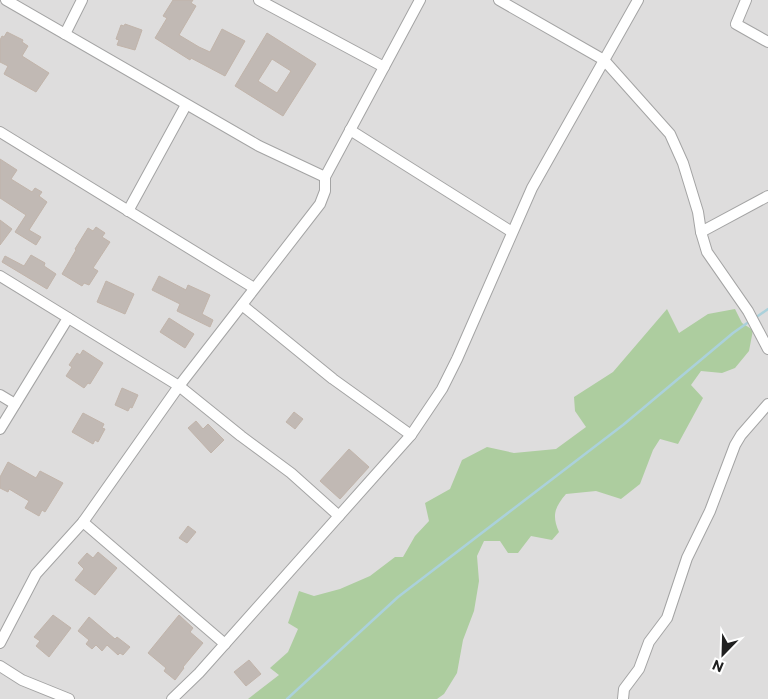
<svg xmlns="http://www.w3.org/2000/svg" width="768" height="699" viewBox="0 0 768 699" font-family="Commissioner,sans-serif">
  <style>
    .residential { fill: #dedddd }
    .forest { fill: #adcd9f }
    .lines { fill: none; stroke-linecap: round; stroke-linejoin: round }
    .stream { stroke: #abd1db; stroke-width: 2.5 }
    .building { fill: #c1b9b4; stroke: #c1b4aa; fill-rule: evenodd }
    .minor-casing { stroke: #a4a4a4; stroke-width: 12 }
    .minor { stroke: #fff; stroke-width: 10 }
  </style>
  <rect width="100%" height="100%" fill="#f0ede7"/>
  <rect class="residential" x="0" y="0" width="768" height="699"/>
  <path class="forest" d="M 667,309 L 679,333 L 708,314 L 735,309 L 742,323 L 753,330 L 749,351 L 735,368 L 722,373 L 701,371 L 691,385 L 703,398 L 678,444 L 660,439 L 653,450 L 640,484 L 621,499 L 596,491 L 566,494 C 554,508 552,516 559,532 L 552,540 L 531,536 L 518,553 L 508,553 L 500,541 L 484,541 L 477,556 L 479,581 L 474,611 L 463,640 L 457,673 L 444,694 L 437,699 L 248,699 L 279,675 L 270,668 L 288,652 L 298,629 L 288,623 L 299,591 L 314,596 L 340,589 L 370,576 L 395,557 L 403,557 L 415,536 L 429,521 L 425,503 L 450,489 L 462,460 L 487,447 L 514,453 L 556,449 L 586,427 L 575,411 L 574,397 L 613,372 Z"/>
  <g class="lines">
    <g class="stream">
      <path d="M 755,318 L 768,309"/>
      <path d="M 287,699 L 398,597 L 623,425 L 733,333 L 750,321"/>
    </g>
  </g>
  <g class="building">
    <path d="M 173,0 L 193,0 L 191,3 L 196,6 L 179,35 L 199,47 L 210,52 L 222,29 L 245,41 L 225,76 L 191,58 L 190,60 L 155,38 L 167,18 L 163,16 Z"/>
    <path d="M 125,24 L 142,30 L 135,50 L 117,45 L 119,40 L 116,39 L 121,25 L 124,26 Z"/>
    <path d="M 7,32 L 23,40 L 22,42 L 28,46 L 22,56 L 49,73 L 36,92 L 4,74 L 8,66 L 0,62 L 0,40 L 2,36 L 4,37 Z"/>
    <path d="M 267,33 L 316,64 L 283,116 L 235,86 ZM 272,59 L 291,71 L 277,93 L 258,81 Z"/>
    <path d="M 0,159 L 17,170 L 11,179 L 32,192 L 35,188 L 42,192 L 39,196 L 47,202 L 29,230 L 41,237 L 36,245 L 15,232 L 26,215 L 0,198 Z"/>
    <path d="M 0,220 L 12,229 L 0,245 Z"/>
    <path d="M 96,227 L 105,233 L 102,237 L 110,242 L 93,268 L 98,271 L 89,285 L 84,283 L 82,286 L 62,274 L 76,250 L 75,249 L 88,228 L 93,231 Z"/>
    <path d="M 31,255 L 45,263 L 44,266 L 56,274 L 47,289 L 2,262 L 5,256 L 24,266 Z"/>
    <path d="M 159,276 L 186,290 L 188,285 L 210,295 L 202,314 L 213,320 L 210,327 L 177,311 L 180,304 L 152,290 Z"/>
    <path d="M 106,281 L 134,294 L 125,314 L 97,302 Z"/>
    <path d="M 169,318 L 194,334 L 185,348 L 160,332 Z"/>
    <path d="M 83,350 L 103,363 L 90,384 L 88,383 L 84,388 L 66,376 L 72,367 L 69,365 L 77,353 L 80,355 Z"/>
    <path d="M 122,388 L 138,395 L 132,408 L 130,407 L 128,411 L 115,405 Z"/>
    <path d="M 294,412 L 303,419 L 295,429 L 286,422 Z"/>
    <path d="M 83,413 L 104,424 L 102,428 L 105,429 L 98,442 L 95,440 L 93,444 L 72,432 Z"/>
    <path d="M 196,421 L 203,429 L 208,424 L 224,440 L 211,453 L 188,428 Z"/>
    <path d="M 349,449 L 369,467 L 340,499 L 320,481 Z"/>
    <path d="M 8,462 L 36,478 L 40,471 L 63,483 L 45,512 L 42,510 L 39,516 L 25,508 L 29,501 L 9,489 L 8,492 L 0,488 L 0,477 Z"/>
    <path d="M 188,526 L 196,532 L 187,543 L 179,538 Z"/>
    <path d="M 98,552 L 117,568 L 95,595 L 75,580 L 84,569 L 78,563 L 87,553 L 93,558 Z"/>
    <path d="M 53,615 L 71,628 L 49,657 L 36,646 L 40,641 L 34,637 Z"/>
    <path d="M 179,615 L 193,628 L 190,632 L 203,643 L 183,667 L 184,668 L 175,680 L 164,671 L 166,668 L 148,653 Z"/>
    <path d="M 89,617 L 115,639 L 117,637 L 130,647 L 123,655 L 120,653 L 118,655 L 107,645 L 102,651 L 96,645 L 92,649 L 86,644 L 89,640 L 78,631 Z"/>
    <path d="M 249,660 L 261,674 L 246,686 L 234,672 Z"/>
  </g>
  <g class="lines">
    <defs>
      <g id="minor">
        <path d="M 6,0 L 259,146 L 325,177"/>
        <path d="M 259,0 L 384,67"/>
        <path d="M 499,0 L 604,60 L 670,134 L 683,163 L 698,212 L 701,232 L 707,252 L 748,311 L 768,349"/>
        <path d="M 746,0 L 736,24 L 768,42"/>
        <path d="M 65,34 L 82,0"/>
        <path d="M 350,130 L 512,232"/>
        <path d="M 0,132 L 254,288"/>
        <path d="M 128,211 L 186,105"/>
        <path d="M 701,232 L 768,196"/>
        <path d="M 0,276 L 179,386 L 241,436 L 291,473 L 339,516"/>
        <path d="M 242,305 L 333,379 L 411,435"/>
        <path d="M 0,395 L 15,404"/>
        <path d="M 0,429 L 68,318"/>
        <path d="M 83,522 L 225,644"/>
        <path d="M 0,643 L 36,574 L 83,522 L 179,386 L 320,204 L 325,191 L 325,177 L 420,0"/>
        <path d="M 0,666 L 22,680 L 69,699"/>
        <path d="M 172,699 L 199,673 L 411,435 L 442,389 L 457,359 L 532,188 L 638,0"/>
        <path d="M 623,699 L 624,689 L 639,669 L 649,642 L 667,618 L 687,558 L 710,511 L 735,445 L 741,435 L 768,404"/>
      </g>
    </defs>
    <use href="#minor" class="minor-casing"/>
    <use href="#minor" class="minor"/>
  </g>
  <g transform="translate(723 654) rotate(203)" stroke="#ffffff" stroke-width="4" paint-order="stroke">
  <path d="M0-4L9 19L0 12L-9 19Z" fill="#202020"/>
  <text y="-8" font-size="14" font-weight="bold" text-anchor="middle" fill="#202020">N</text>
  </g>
</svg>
